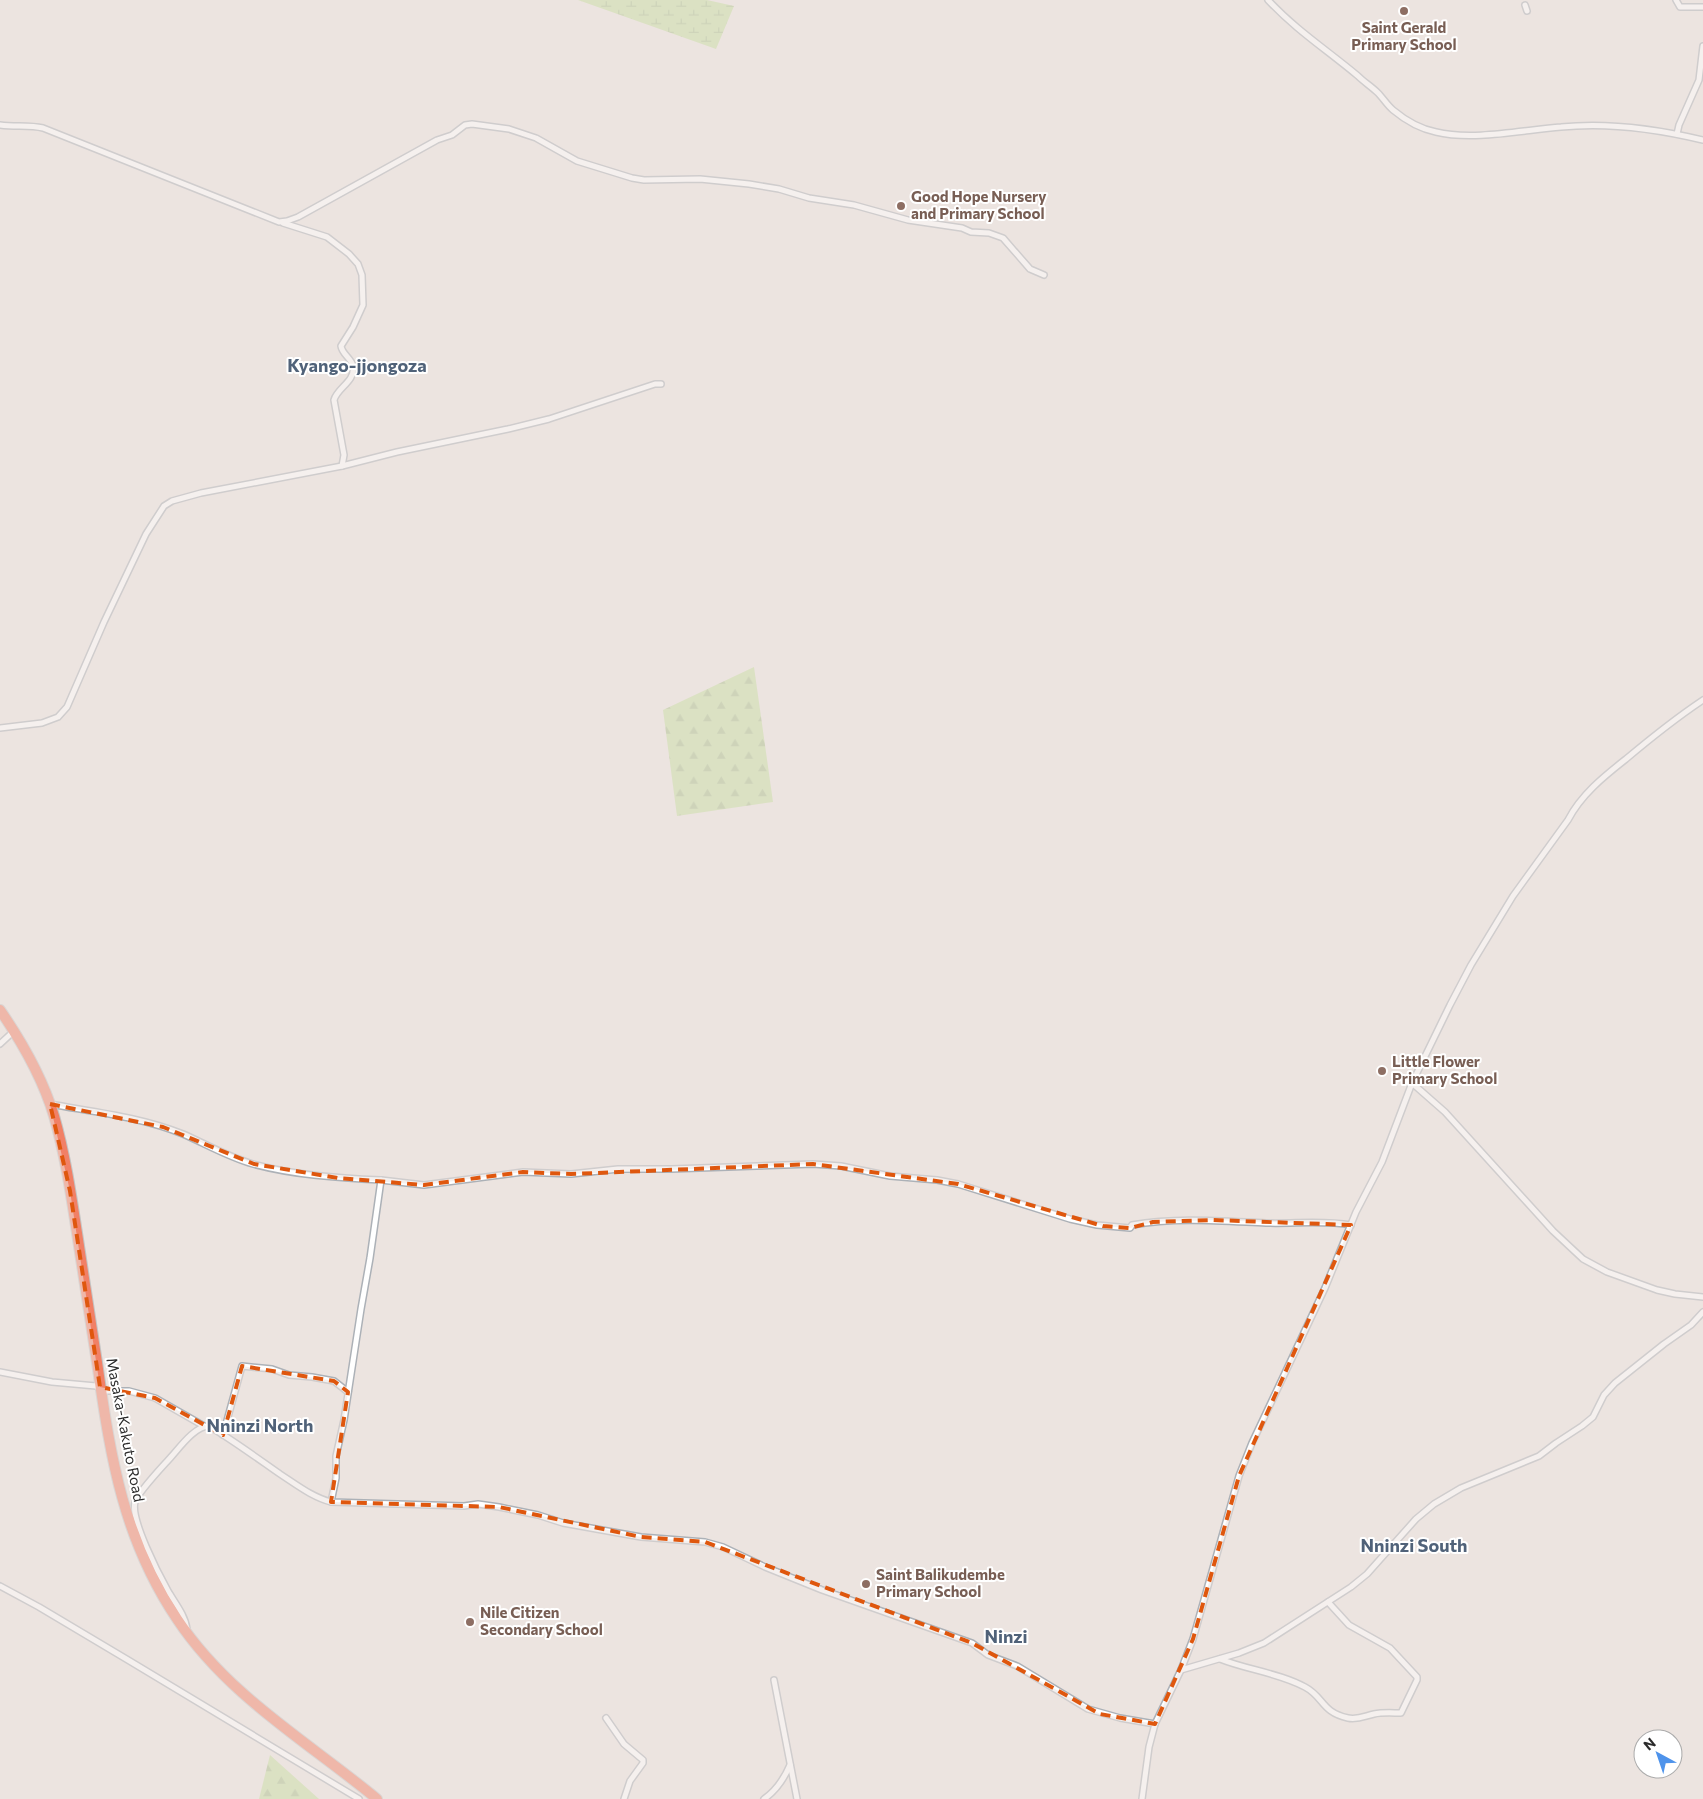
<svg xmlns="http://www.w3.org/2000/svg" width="1703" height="1799" viewBox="0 0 1703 1799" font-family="Commissioner,sans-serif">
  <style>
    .forest { fill: url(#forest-firs) }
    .wetland { fill: url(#wetland-marsh) }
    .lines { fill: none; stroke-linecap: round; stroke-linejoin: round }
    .street-casing { stroke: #acb1b7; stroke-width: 8 }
    .highway-casing { stroke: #c4c4c4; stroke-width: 12 }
    .street { stroke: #fff; stroke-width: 5 }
    .highway { stroke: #f18066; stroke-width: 10 }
    .marked { fill: none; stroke: #df570e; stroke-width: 4; stroke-dasharray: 10 6; stroke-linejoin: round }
    .education-dot { fill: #8d6e63; stroke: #fff; stroke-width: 2 }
    .labels { text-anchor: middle; stroke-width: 4; stroke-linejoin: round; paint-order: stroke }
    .education-label { font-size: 15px; font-weight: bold; fill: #785e54; stroke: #fff; text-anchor: start }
    .street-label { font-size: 15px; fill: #2c2c2c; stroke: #fff }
    .quarter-label { font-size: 18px; font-weight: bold; fill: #506279; stroke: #fff }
  </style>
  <defs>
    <pattern id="forest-firs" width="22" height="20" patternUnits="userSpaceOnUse" patternTransform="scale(1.25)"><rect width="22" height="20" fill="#c5dea1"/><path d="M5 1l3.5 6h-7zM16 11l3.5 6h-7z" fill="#a9bf8b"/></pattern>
    <pattern id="wetland-marsh" width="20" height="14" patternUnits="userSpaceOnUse" patternTransform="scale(1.25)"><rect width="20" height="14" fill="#c5dea1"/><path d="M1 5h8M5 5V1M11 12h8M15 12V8" fill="none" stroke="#a9bf8b"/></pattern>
  </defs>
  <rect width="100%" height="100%" fill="#ece4e0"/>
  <g class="forest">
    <path d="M 754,667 L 773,802 L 677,816 L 663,710 Z"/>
    <path d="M 270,1755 L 319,1799 L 259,1799 Z"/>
  </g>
  <path class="wetland" d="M 578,0 L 707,0 L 734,6 L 716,49 Z"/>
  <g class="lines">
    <defs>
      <g id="street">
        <path d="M 1268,0 C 1296,30 1327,50 1358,76 C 1364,82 1372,87 1378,93 C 1383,98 1387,105 1393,110 C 1405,120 1421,129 1436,132 C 1473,141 1523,130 1561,127 C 1608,122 1657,129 1703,140"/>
        <path d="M 1676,0 L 1680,7 L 1703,7"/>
        <path d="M 1525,5 L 1527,11"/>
        <path d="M 0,125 C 15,127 29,125 43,128 L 279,222 L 287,221 L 298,217 L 437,140 L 452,135 L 465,125 L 472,124 L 509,129 L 536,138 L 577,161 L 632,178 L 644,180 L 700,179 L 749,184 L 779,189 L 809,198 L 854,205 L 908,220 L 962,228 L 971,232 L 989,233 L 1003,238 L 1030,269 L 1044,275"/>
        <path d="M 1677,134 L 1679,125 L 1699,80 L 1703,46"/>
        <path d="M 283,223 L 327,237 L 349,254 L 358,264 L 362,275 L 363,305 L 353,327 L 341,346 C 342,354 351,358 353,366 C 356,381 337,388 334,400 L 344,455 L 342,466"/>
        <path d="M 0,728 L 42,723 L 58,717 L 67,707 L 104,622 L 146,534 L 164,506 L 172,501 L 201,493 L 342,466 L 397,452 L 508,429 L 549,419 L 655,384 L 661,384"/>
        <path d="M 0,1044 L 14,1031"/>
        <path d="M 1412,1083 L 1445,1112 L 1553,1231 L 1583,1259 L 1607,1272 L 1657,1290 L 1675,1294 L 1703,1297"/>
        <path d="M 50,1104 C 94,1112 141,1117 183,1134 C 206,1144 228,1157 253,1164 C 294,1175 338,1178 381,1180"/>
        <path d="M 0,1372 L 52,1382 L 96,1386 L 107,1391 L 129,1391 L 155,1398 L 204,1426"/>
        <path d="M 223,1435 L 242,1366 L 272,1369 L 289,1375 L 312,1377 L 334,1381 L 348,1392"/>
        <path d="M 0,1586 L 39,1607 L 128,1660 L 359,1799"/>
        <path d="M 187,1629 C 185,1615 175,1603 168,1591 C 159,1575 130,1519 135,1502 C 138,1492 164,1465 171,1457 C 180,1447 195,1426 209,1426 C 234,1441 257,1458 280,1474 C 297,1485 312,1497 331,1502"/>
        <path d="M 1220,1659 C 1248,1670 1279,1673 1305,1687 C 1324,1697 1321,1712 1348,1718 C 1358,1720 1365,1716 1374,1714 C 1383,1712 1393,1713 1401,1713 L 1417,1680 L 1417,1677 L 1390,1648 L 1349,1625 L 1328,1602"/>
        <path d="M 1181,1670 L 1239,1653 L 1264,1643 L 1351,1587 L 1367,1574 L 1416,1519 L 1434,1504 L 1461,1488 L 1539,1456 L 1556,1443 L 1582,1426 L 1593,1417 L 1604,1395 L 1615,1383 L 1664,1344 L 1691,1325 L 1703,1312"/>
        <path d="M 774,1680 L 797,1799"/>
        <path d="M 606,1718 L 624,1744 L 643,1760 L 643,1763 L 630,1781 L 624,1799"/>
        <path d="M 1155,1724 L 1120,1718 L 1088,1709 L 1017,1666 L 988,1655 L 972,1643 L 822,1590 L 765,1567 L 723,1547 L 705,1542 L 641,1537 L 563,1523 L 538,1515 L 499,1507 L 478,1504 L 464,1506 L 331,1502 L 336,1478 L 336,1456 L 344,1420 L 361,1309 L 370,1258 L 381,1180 L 424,1185 L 523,1172 L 571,1174 L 618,1169 L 671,1169 L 813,1164 L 841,1166 L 890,1176 L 937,1180 L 958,1184 L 1070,1219 L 1097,1225 L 1130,1228 L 1132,1225 C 1177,1217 1221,1221 1266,1223 C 1294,1224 1322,1220 1351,1225"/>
        <path d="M 764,1799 C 777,1790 784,1779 790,1765"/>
        <path d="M 1142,1799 L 1149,1747 L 1155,1724 L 1181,1670 L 1193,1639 L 1239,1476 L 1252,1443 L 1325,1288 L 1356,1212 L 1382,1162 L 1412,1083 L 1450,1005 L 1471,965 L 1513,896 L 1568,820 C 1581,795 1603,777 1626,759 C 1651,738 1676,718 1703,700"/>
      </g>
      <path id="highway" d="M 0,1010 C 22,1042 43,1079 54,1116 C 65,1154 71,1194 77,1233 C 84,1278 91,1323 98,1369 C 111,1460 124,1540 177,1619 C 228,1696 307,1741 377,1799"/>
    </defs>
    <use href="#street" class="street-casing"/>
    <use href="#highway" class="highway-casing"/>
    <use href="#street" class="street"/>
    <use href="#highway" class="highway"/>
  </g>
  <path d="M0 0H1703V1799H0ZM 50,1104 L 163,1127 L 254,1164 L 338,1178 L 424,1185 L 523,1172 L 571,1174 L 813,1164 L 958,1184 L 1103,1226 L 1130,1228 L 1153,1222 L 1213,1220 L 1351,1225 L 1239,1476 L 1193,1639 L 1155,1724 L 1100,1714 L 972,1643 L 705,1542 L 641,1537 L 499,1507 L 331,1502 L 348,1392 L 334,1381 L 242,1366 L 223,1435 L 155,1398 L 100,1387 L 70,1191 Z" fill="#ece4e0" fill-opacity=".55" fill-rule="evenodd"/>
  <path class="marked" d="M 50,1104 L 163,1127 L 254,1164 L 338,1178 L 424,1185 L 523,1172 L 571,1174 L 813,1164 L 958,1184 L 1103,1226 L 1130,1228 L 1153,1222 L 1213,1220 L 1351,1225 L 1239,1476 L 1193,1639 L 1155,1724 L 1100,1714 L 972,1643 L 705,1542 L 641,1537 L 499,1507 L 331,1502 L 348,1392 L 334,1381 L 242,1366 L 223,1435 L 155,1398 L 100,1387 L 70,1191 Z"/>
  <g class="education-dot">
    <circle cx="1404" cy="11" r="5"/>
    <circle cx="901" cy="206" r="5"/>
    <circle cx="1382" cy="1071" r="5"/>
    <circle cx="866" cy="1584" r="5"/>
    <circle cx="470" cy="1622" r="5"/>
  </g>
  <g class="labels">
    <g class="education-label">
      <text x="1404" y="33" text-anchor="middle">Saint Gerald<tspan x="1404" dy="17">Primary School</tspan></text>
      <text x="911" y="202">Good Hope Nursery<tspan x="911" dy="17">and Primary School</tspan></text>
      <text x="1392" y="1067">Little Flower<tspan x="1392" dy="17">Primary School</tspan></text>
      <text x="876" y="1580">Saint Balikudembe<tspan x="876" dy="17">Primary School</tspan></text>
      <text x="480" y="1618">Nile Citizen<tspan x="480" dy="17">Secondary School</tspan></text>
    </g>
    <g class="street-label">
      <text transform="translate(125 1430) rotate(79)" y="5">Masaka-Kakuto Road</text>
    </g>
    <g class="quarter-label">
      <text x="357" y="372">Kyango-jjongoza</text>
      <text x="260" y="1432">Nninzi North</text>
      <text x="1414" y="1552">Nninzi South</text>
      <text x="1006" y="1643">Ninzi</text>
    </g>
  </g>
  <g transform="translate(1658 1754) rotate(320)"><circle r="24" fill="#ffffff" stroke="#ababab"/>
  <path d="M0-4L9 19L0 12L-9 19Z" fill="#4e93eb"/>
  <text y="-8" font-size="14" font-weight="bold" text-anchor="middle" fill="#2c2c2c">N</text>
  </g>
</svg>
